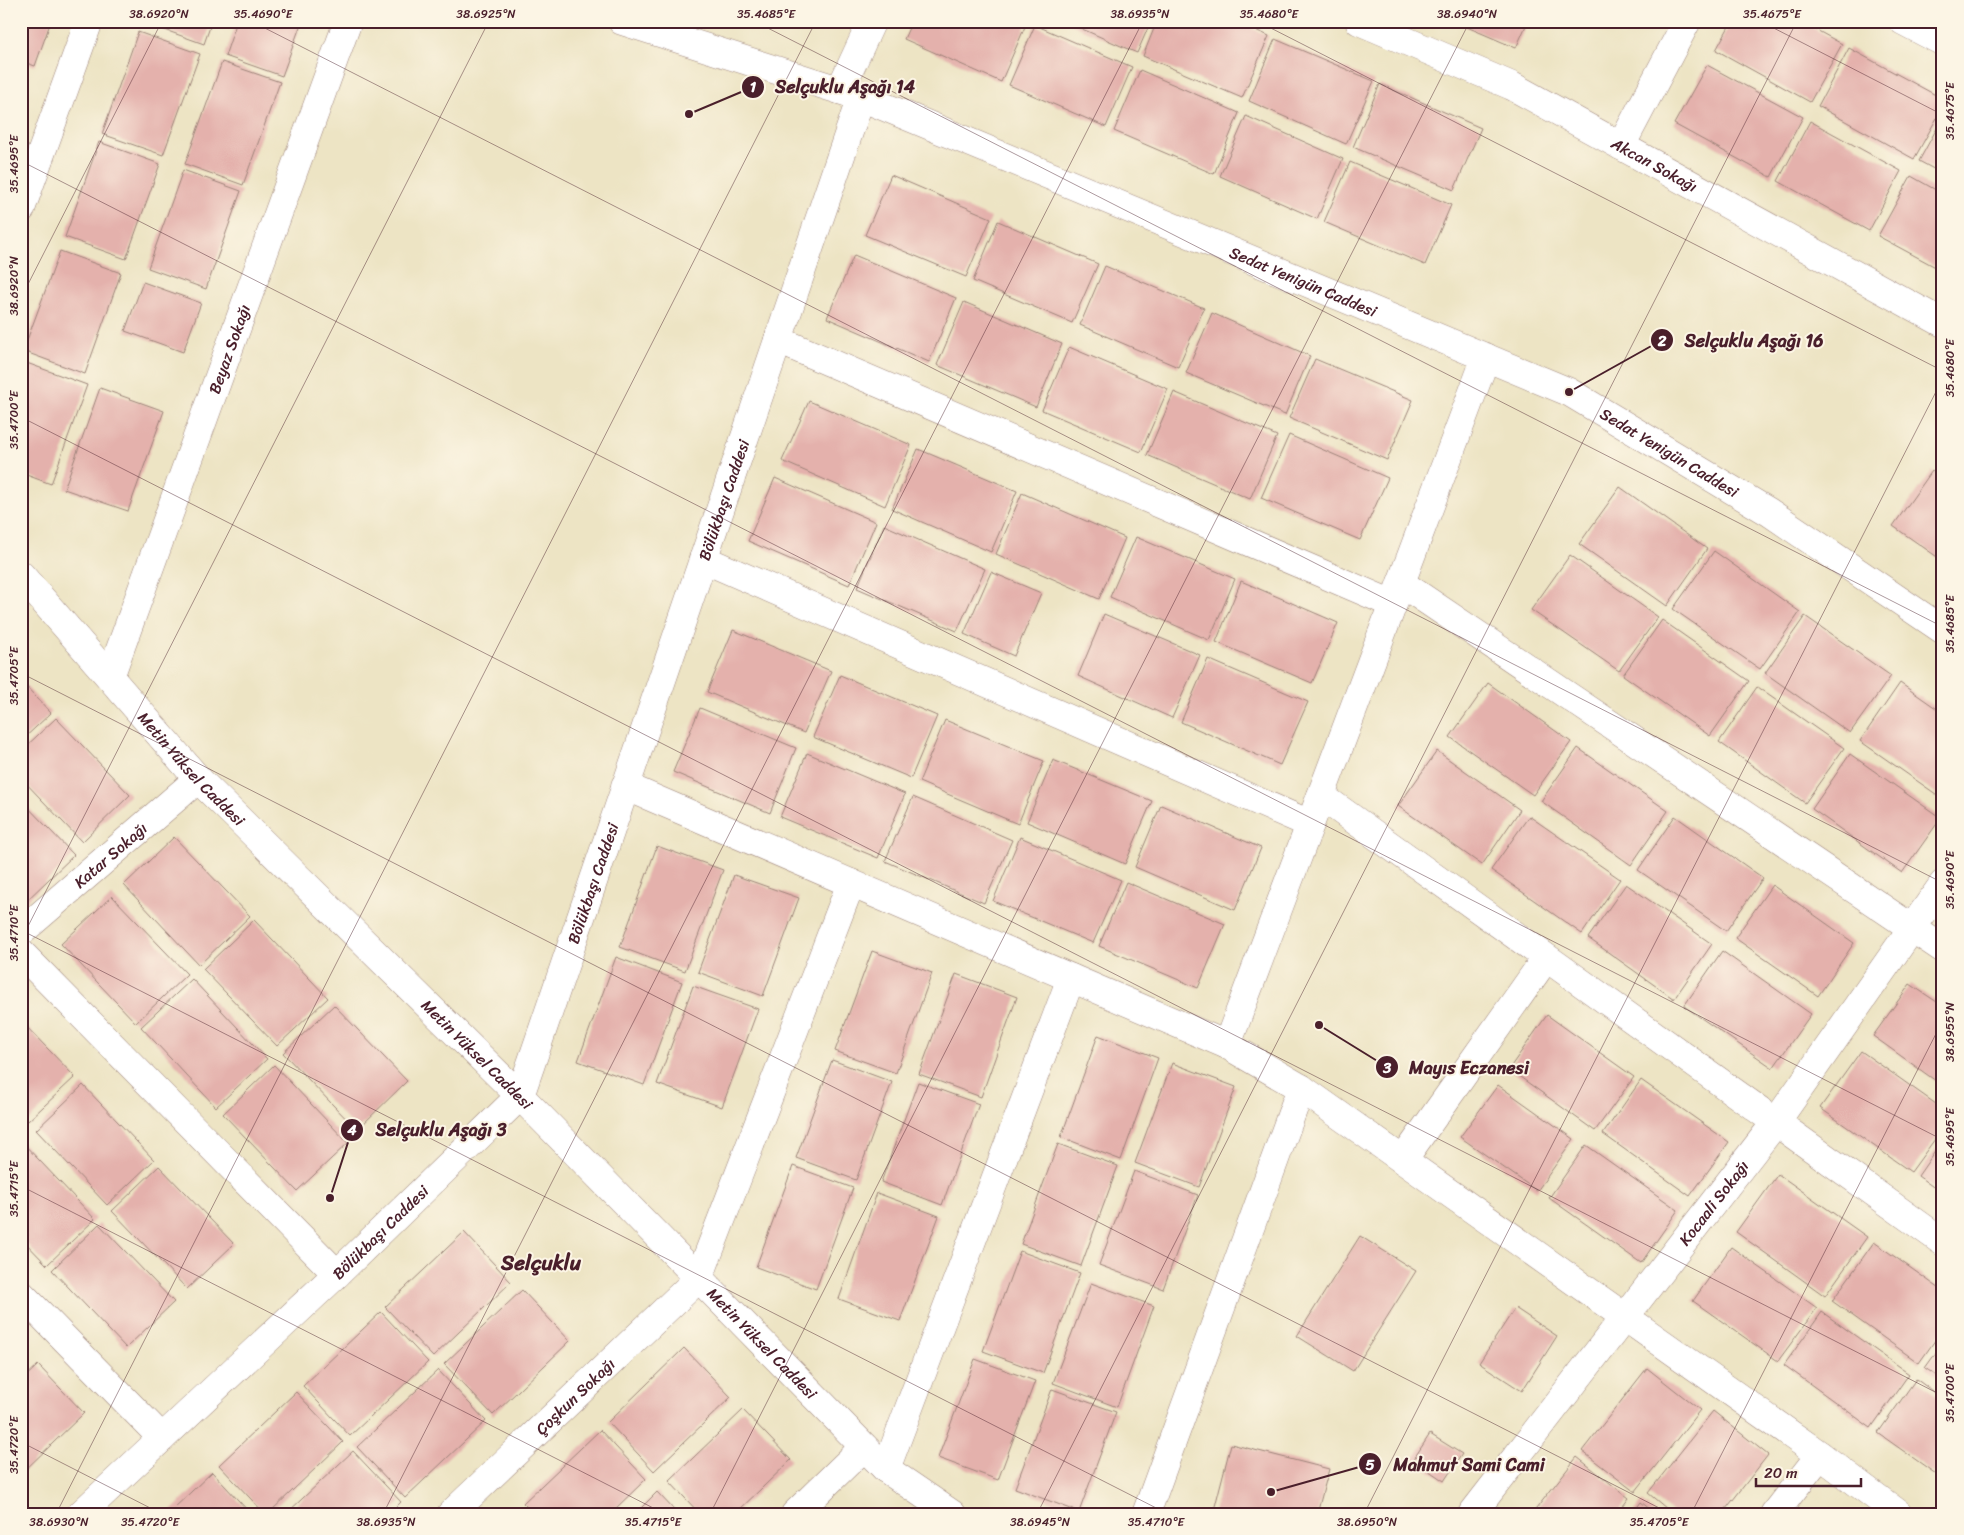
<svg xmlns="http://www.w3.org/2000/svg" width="1964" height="1535" viewBox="0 0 1964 1535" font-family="Sriracha,sans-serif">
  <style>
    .building { fill: #e4b1ac }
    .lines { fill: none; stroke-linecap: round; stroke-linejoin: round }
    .street-casing { stroke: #9c8278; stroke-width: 29 }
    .secondary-casing { stroke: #9c8278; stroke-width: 29 }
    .street { stroke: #fff; stroke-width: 28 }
    .secondary { stroke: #fff; stroke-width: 28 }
    .ticks { fill: none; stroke: #4a1f2b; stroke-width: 1; stroke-opacity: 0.45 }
    .labels { text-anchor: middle; stroke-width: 4; stroke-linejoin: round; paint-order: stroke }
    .street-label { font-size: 16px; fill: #4a1f2b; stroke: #fcf5e5 }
    .district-label { font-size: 21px; font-weight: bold; fill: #4a1f2b; stroke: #fcf5e5 }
    .leader { fill: none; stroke: #4a1f2b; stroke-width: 2 }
    .callout-dot { fill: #4a1f2b; stroke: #fcf5e5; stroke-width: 2 }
    .mark-label { font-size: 15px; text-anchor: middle; font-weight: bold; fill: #fff }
    .callout-label { font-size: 18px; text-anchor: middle; font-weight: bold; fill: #4a1f2b; stroke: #fcf5e5; stroke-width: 4; stroke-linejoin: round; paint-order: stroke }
    .neatline { fill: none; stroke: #4a1f2b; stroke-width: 2 }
    .ticks-label { font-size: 12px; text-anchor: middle; fill: #4a1f2b }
  </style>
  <rect width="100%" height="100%" fill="#fcf5e5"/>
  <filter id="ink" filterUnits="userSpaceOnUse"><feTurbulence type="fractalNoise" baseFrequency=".02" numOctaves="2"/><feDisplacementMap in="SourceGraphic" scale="10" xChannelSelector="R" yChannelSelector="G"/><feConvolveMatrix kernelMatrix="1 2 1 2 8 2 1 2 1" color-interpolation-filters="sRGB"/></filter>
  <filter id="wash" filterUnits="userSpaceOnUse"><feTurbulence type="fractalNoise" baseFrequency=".0096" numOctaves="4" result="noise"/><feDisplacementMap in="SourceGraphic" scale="20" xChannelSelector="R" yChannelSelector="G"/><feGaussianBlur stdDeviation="1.12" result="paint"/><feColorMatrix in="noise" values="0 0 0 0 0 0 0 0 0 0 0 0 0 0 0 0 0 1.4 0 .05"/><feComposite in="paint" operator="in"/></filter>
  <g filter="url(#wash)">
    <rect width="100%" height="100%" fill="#ede4c4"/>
    <g id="blocks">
      <g class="building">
        <path d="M 21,21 L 51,21 L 35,66 L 21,61 Z"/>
        <path d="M 140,21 L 212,21 L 204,44 Z"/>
        <path d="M 237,21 L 302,21 L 282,76 L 225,56 Z"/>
        <path d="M 912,21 L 1026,21 L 1027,22 L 1001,82 L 904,39 Z"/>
        <path d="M 1064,21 L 1151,21 L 1137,53 Z"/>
        <path d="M 1157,21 L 1235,21 L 1269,36 L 1242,98 L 1143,56 Z"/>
        <path d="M 1453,21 L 1528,21 L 1516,48 Z"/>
        <path d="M 1732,21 L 1800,21 L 1842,44 L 1810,102 L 1716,50 Z"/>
        <path d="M 1035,25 L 1132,67 L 1106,127 L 1009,85 Z"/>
        <path d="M 138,32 L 200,54 L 163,155 L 102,134 Z"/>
        <path d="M 1275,39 L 1374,81 L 1346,144 L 1249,101 Z"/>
        <path d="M 1849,48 L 1943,99 L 1943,107 L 1914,159 L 1818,106 Z"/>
        <path d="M 222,62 L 280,82 L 243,185 L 185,164 Z"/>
        <path d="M 1707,65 L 1803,117 L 1771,177 L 1674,124 Z"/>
        <path d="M 1140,70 L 1239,113 L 1214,174 L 1114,131 Z"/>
        <path d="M 1380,84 L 1481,128 L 1454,190 L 1353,147 Z"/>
        <path d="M 1246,116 L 1343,159 L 1317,219 L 1220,176 Z"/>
        <path d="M 1943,117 L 1943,174 L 1919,161 Z"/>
        <path d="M 1810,121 L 1901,171 L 1869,231 L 1778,181 Z"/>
        <path d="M 99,142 L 160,164 L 126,259 L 65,237 Z"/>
        <path d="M 1350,162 L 1451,205 L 1425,265 L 1324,222 Z"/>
        <path d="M 183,170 L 241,191 L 206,289 L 148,268 Z"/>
        <path d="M 891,175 L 991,218 L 966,277 L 865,235 Z"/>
        <path d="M 1911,176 L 1943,194 L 1943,271 L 1878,236 Z"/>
        <path d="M 998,221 L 1098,264 L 1072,323 L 973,281 Z"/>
        <path d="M 60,251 L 121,273 L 85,374 L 23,351 Z"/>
        <path d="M 854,255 L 956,298 L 929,362 L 827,318 Z"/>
        <path d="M 1105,266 L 1204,308 L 1178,367 L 1080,325 Z"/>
        <path d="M 143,282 L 201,303 L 183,352 L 125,331 Z"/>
        <path d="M 964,302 L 1062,344 L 1036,407 L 937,365 Z"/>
        <path d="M 1212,313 L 1310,356 L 1285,415 L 1186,373 Z"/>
        <path d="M 1069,347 L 1168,389 L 1141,452 L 1042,410 Z"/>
        <path d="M 1315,359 L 1413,400 L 1387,460 L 1289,418 Z"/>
        <path d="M 24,362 L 87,385 L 51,484 L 21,473 L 21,371 Z"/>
        <path d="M 100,388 L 164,411 L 128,511 L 64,489 Z"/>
        <path d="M 1174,392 L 1277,436 L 1250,499 L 1147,455 Z"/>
        <path d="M 809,401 L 911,445 L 885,506 L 782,461 Z"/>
        <path d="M 1289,435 L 1388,478 L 1360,540 L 1261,498 Z"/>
        <path d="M 918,449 L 1017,491 L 991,552 L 892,509 Z"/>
        <path d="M 1932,471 L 1943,479 L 1943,561 L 1893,526 Z"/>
        <path d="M 775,478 L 876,522 L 849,585 L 748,541 Z"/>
        <path d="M 1620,487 L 1707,549 L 1667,606 L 1579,544 Z"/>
        <path d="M 1022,493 L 1125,538 L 1099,599 L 996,554 Z"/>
        <path d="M 884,525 L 985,569 L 957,631 L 857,588 Z"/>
        <path d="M 1136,537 L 1235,579 L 1209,640 L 1110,597 Z"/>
        <path d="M 1714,551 L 1800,612 L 1760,669 L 1673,609 Z"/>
        <path d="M 1570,555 L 1658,617 L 1619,671 L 1531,610 Z"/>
        <path d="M 991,572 L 1041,593 L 1014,656 L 964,634 Z"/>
        <path d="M 1241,581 L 1338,623 L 1312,683 L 1216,642 Z"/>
        <path d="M 1104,614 L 1200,655 L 1172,718 L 1078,676 Z"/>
        <path d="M 1805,616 L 1891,676 L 1850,733 L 1765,673 Z"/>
        <path d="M 1662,620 L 1749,681 L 1710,736 L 1623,675 Z"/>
        <path d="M 733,630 L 831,671 L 804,733 L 707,692 Z"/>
        <path d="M 1208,659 L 1308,702 L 1280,765 L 1181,722 Z"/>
        <path d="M 840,675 L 937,716 L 911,778 L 813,737 Z"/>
        <path d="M 21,681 L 51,713 L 21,741 Z"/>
        <path d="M 1488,683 L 1571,742 L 1533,795 L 1450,737 Z"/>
        <path d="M 1900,683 L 1943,713 L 1943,799 L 1860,741 Z"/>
        <path d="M 1757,687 L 1844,748 L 1805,803 L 1719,742 Z"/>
        <path d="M 700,708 L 796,748 L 770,813 L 673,772 Z"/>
        <path d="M 56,718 L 130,795 L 82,842 L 21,778 L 21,751 Z"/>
        <path d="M 945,720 L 1044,761 L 1018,824 L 919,782 Z"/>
        <path d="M 1578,748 L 1668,811 L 1631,865 L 1541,801 Z"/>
        <path d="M 1437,751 L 1520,810 L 1482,865 L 1398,806 Z"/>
        <path d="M 807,753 L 905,794 L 878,858 L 780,817 Z"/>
        <path d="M 1850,754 L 1941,818 L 1902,873 L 1812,809 Z"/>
        <path d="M 1053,760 L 1152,801 L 1125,864 L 1027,822 Z"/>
        <path d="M 913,797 L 1012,840 L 984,903 L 885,861 Z"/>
        <path d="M 21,800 L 74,855 L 23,904 L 21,902 Z"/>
        <path d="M 1161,805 L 1261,848 L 1235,910 L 1135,867 Z"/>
        <path d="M 1529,816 L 1620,879 L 1582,934 L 1491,870 Z"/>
        <path d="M 1675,816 L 1763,878 L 1726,931 L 1638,870 Z"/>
        <path d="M 174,837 L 250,916 L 199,965 L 124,885 Z"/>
        <path d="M 1020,837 L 1121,880 L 1093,943 L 993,901 Z"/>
        <path d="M 657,846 L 723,870 L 685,971 L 620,947 Z"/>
        <path d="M 734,875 L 799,898 L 763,996 L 698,972 Z"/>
        <path d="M 1126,882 L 1225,924 L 1198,988 L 1099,946 Z"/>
        <path d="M 1626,884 L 1712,944 L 1674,999 L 1588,938 Z"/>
        <path d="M 1772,885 L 1854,943 L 1818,996 L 1735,938 Z"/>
        <path d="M 112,896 L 187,974 L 136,1023 L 61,944 Z"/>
        <path d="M 254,920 L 328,998 L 277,1046 L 203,969 Z"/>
        <path d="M 872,951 L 932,973 L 896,1073 L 835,1051 Z"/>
        <path d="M 1722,951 L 1811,1014 L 1773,1068 L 1684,1006 Z"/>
        <path d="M 616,957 L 682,982 L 644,1085 L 578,1061 Z"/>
        <path d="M 956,974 L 1017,997 L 981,1097 L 919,1074 Z"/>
        <path d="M 192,979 L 267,1059 L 216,1107 L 141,1027 Z"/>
        <path d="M 1910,984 L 1943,1006 L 1943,1086 L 1873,1036 Z"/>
        <path d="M 693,986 L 758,1009 L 722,1107 L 657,1084 Z"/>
        <path d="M 334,1005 L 407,1081 L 357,1130 L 283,1053 Z"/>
        <path d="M 1547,1015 L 1634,1077 L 1595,1131 L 1509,1069 Z"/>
        <path d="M 21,1021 L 75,1077 L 28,1121 L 21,1115 Z"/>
        <path d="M 1098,1035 L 1158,1058 L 1121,1160 L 1061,1137 Z"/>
        <path d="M 1861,1051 L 1943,1109 L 1943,1128 L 1911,1172 L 1820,1108 Z"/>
        <path d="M 832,1060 L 892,1082 L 856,1180 L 796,1158 Z"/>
        <path d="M 1172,1063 L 1236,1087 L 1199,1187 L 1135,1163 Z"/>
        <path d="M 274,1065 L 348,1143 L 297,1191 L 223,1114 Z"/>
        <path d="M 1641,1080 L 1729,1142 L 1690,1196 L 1603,1134 Z"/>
        <path d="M 918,1082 L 979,1104 L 942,1205 L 881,1182 Z"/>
        <path d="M 83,1085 L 154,1160 L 107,1205 L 36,1130 Z"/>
        <path d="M 1498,1085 L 1574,1139 L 1537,1191 L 1460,1137 Z"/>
        <path d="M 1943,1140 L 1943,1194 L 1918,1176 Z"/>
        <path d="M 21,1141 L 95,1219 L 47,1265 L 21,1238 Z"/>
        <path d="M 1058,1144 L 1118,1166 L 1081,1266 L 1021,1244 Z"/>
        <path d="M 1586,1145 L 1678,1210 L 1641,1263 L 1549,1198 Z"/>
        <path d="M 159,1166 L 234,1244 L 187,1289 L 112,1211 Z"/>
        <path d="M 793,1166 L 853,1188 L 816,1289 L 756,1267 Z"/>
        <path d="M 1134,1171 L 1198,1195 L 1163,1289 L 1099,1265 Z"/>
        <path d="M 1778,1174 L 1867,1237 L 1825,1296 L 1736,1232 Z"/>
        <path d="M 877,1193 L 939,1216 L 900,1321 L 839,1299 Z"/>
        <path d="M 99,1224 L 174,1302 L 126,1348 L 52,1270 Z"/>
        <path d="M 464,1232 L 511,1282 L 433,1357 L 385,1307 Z"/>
        <path d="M 1360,1236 L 1416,1271 L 1353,1371 L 1297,1336 Z"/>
        <path d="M 1874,1242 L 1943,1291 L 1943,1329 L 1919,1363 L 1832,1301 Z"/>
        <path d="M 1731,1247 L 1817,1308 L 1778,1361 L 1693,1301 Z"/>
        <path d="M 1020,1251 L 1080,1273 L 1043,1373 L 983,1351 Z"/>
        <path d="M 1091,1283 L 1154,1306 L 1117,1407 L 1053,1383 Z"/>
        <path d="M 522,1290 L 570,1341 L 493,1415 L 444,1364 Z"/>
        <path d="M 1515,1308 L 1557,1336 L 1522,1391 L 1479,1363 Z"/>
        <path d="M 381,1312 L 428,1362 L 350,1436 L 303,1386 Z"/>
        <path d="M 1822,1312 L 1909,1374 L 1871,1428 L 1784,1365 Z"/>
        <path d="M 1943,1343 L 1943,1380 L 1925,1368 Z"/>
        <path d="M 21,1347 L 27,1353 L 21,1358 Z"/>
        <path d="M 684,1348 L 731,1397 L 654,1471 L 608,1422 Z"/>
        <path d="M 975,1359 L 1035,1381 L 998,1480 L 938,1458 Z"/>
        <path d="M 38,1365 L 84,1413 L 21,1474 L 21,1381 Z"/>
        <path d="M 1647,1368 L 1700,1410 L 1635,1492 L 1582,1451 Z"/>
        <path d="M 438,1370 L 486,1421 L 405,1498 L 357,1447 Z"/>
        <path d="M 1916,1379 L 1943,1399 L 1943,1479 L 1878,1433 Z"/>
        <path d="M 1052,1389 L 1116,1412 L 1079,1512 L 1015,1488 Z"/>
        <path d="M 296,1392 L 343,1442 L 268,1514 L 265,1514 L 219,1465 Z"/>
        <path d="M 743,1410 L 791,1460 L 735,1514 L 700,1514 L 669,1481 Z"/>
        <path d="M 1713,1411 L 1768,1455 L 1722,1514 L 1673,1514 L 1648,1493 Z"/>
        <path d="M 600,1430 L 646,1479 L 610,1514 L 534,1514 L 523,1503 Z"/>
        <path d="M 1430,1434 L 1462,1454 L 1444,1481 L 1413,1460 Z"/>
        <path d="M 1231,1444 L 1329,1469 L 1317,1514 L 1213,1514 Z"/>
        <path d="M 353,1451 L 401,1502 L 389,1514 L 286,1514 Z"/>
        <path d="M 1577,1457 L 1629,1498 L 1617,1514 L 1532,1514 Z"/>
        <path d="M 212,1472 L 251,1514 L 168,1514 L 172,1510 Z"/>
        <path d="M 657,1492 L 678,1514 L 635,1514 Z"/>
        <path d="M 1641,1502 L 1656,1514 L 1632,1514 Z"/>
      </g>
    </g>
  </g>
  <g filter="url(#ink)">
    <use href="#blocks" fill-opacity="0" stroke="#9c8278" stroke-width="1"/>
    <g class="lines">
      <defs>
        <g id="street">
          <path id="s1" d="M 1359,21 L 1512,86 L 1943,323"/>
          <path d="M 1903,21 L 1943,42"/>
          <path d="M 840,90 L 872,21"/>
          <path d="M 1621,146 L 1687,21"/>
          <path d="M 21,209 L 89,21"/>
          <path d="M 778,340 L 1393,604"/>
          <path d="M 703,559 L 1310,824"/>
          <path d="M 1401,583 L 1943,949"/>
          <path id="s2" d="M 110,677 L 348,21"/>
          <path d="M 625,786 L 1227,1045 L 1301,1088 L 1820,1455 L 1899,1514"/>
          <path d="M 1321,796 L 1943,1242"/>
          <path id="s3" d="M 21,932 L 198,779"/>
          <path d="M 21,953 L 337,1274"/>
          <path d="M 1227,1045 L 1486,357"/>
          <path d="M 1403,1160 L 1546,958"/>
          <path d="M 21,1294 L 162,1438"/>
          <path d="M 886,1469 L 1071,978"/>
          <path id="s4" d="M 81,1514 L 337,1274 L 520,1096 L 861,97"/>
          <path id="s5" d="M 451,1514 L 699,1278 L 851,883"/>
          <path d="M 795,1514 L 864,1447"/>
          <path d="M 1146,1514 L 1301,1088"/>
          <path id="s6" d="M 1472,1514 L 1776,1122 L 1943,884"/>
          <path d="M 1774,1514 L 1820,1455"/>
        </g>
        <g id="secondary">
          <path id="s7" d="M 622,21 L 861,97 L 1569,392 L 1769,512 L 1943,630"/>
          <path id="s8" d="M 21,575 L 198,779 L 520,1096 L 886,1469 L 952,1514"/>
        </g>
      </defs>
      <use href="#street" class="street-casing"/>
      <use href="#secondary" class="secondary-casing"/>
      <use href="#street" class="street"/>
      <use href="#secondary" class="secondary"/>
    </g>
  </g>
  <path class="ticks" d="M 251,21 L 1943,883M 754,21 L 1943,627M 1257,21 L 1943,371M 1760,21 L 1943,115M 21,161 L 1943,1140M 21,298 L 162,21M 21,417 L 1943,1396M 21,673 L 1671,1514M 21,930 L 1168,1514M 21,940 L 489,21M 21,1186 L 665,1514M 21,1442 L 162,1514M 56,1514 L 816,21M 383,1514 L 1143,21M 710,1514 L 1470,21M 1037,1514 L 1797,21M 1364,1514 L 1943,378M 1691,1514 L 1943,1020"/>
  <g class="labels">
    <g class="street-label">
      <text dy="6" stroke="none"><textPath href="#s1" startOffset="329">Akcan Sokağı</textPath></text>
      <text dy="6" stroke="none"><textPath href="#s7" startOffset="730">Sedat Yenigün Caddesi</textPath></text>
      <text dy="6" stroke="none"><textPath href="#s2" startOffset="349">Beyaz Sokağı</textPath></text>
      <text dy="6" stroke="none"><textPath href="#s7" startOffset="1135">Sedat Yenigün Caddesi</textPath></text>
      <text dy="6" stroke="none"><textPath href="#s4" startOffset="1236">Bölükbaşı Caddesi</textPath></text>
      <text dy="6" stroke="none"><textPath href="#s8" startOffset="258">Metin Yüksel Caddesi</textPath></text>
      <text dy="6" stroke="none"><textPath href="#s3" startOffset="118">Katar Sokağı</textPath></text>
      <text dy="6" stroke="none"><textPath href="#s4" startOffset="831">Bölükbaşı Caddesi</textPath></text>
      <text dy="6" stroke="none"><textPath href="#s8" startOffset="662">Metin Yüksel Caddesi</textPath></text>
      <text dy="6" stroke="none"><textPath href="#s6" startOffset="394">Kocaali Sokağı</textPath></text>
      <text dy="6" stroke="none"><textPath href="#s4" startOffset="411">Bölükbaşı Caddesi</textPath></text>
      <text dy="6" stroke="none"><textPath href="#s8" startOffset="1068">Metin Yüksel Caddesi</textPath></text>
      <text dy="6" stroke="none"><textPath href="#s5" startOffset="171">Çoşkun Sokağı</textPath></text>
    </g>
    <g class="district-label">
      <text x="541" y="1270">Selçuklu</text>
    </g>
  </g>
  <path class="leader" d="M689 114L753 87M1569 392L1662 340M1319 1025L1387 1067M330 1198L352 1130M1271 1492L1370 1464"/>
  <g class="callout-dot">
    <circle cx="689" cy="114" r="5"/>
    <circle cx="1569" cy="392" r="5"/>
    <circle cx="1319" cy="1025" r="5"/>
    <circle cx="330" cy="1198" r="5"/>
    <circle cx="1271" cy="1492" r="5"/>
    <circle cx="753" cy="87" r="12"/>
    <circle cx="1662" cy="340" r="12"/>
    <circle cx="1387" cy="1067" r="12"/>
    <circle cx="352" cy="1130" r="12"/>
    <circle cx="1370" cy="1464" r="12"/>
  </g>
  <g class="mark-label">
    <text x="753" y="92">1</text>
    <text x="1662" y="346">2</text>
    <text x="1387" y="1073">3</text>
    <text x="352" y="1135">4</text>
    <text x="1370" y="1470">5</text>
  </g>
  <g class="callout-label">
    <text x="845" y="93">Selçuklu Aşağı 14</text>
    <text x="1754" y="347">Selçuklu Aşağı 16</text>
    <text x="1469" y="1074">Mayıs Eczanesi</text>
    <text x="441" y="1136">Selçuklu Aşağı 3</text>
    <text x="1469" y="1471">Mahmut Sami Cami</text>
  </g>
  <rect width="1964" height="1535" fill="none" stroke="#fcf5e5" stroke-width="55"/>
  <path d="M1756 1478v8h105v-8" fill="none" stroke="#4a1f2b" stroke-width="2.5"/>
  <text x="1764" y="1478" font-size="15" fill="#4a1f2b" stroke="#fcf5e5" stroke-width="4" paint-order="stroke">20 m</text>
  <rect x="28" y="28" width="1908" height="1480" class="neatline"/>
  <g class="ticks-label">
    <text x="159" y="18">38.6920°N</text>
    <text x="263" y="18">35.4690°E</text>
    <text x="486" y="18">38.6925°N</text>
    <text x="766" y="18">35.4685°E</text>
    <text x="1140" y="18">38.6935°N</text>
    <text x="1269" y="18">35.4680°E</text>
    <text x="1467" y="18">38.6940°N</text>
    <text x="1772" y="18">35.4675°E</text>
    <text transform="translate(1950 111) rotate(-90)" y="4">35.4675°E</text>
    <text transform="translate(14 164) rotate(-90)" y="4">35.4695°E</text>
    <text transform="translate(14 286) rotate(-90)" y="4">38.6920°N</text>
    <text transform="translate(1950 368) rotate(-90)" y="4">35.4680°E</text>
    <text transform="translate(14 420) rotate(-90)" y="4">35.4700°E</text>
    <text transform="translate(1950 624) rotate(-90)" y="4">35.4685°E</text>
    <text transform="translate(14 676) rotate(-90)" y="4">35.4705°E</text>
    <text transform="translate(1950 880) rotate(-90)" y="4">35.4690°E</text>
    <text transform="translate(14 933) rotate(-90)" y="4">35.4710°E</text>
    <text transform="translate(1950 1032) rotate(-90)" y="4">38.6955°N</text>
    <text transform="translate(1950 1137) rotate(-90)" y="4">35.4695°E</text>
    <text transform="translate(14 1189) rotate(-90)" y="4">35.4715°E</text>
    <text transform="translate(1950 1393) rotate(-90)" y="4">35.4700°E</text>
    <text transform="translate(14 1445) rotate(-90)" y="4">35.4720°E</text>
    <text x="59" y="1526">38.6930°N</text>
    <text x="150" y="1526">35.4720°E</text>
    <text x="386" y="1526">38.6935°N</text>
    <text x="653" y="1526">35.4715°E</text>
    <text x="1040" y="1526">38.6945°N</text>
    <text x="1156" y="1526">35.4710°E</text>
    <text x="1367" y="1526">38.6950°N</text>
    <text x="1659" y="1526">35.4705°E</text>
  </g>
</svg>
